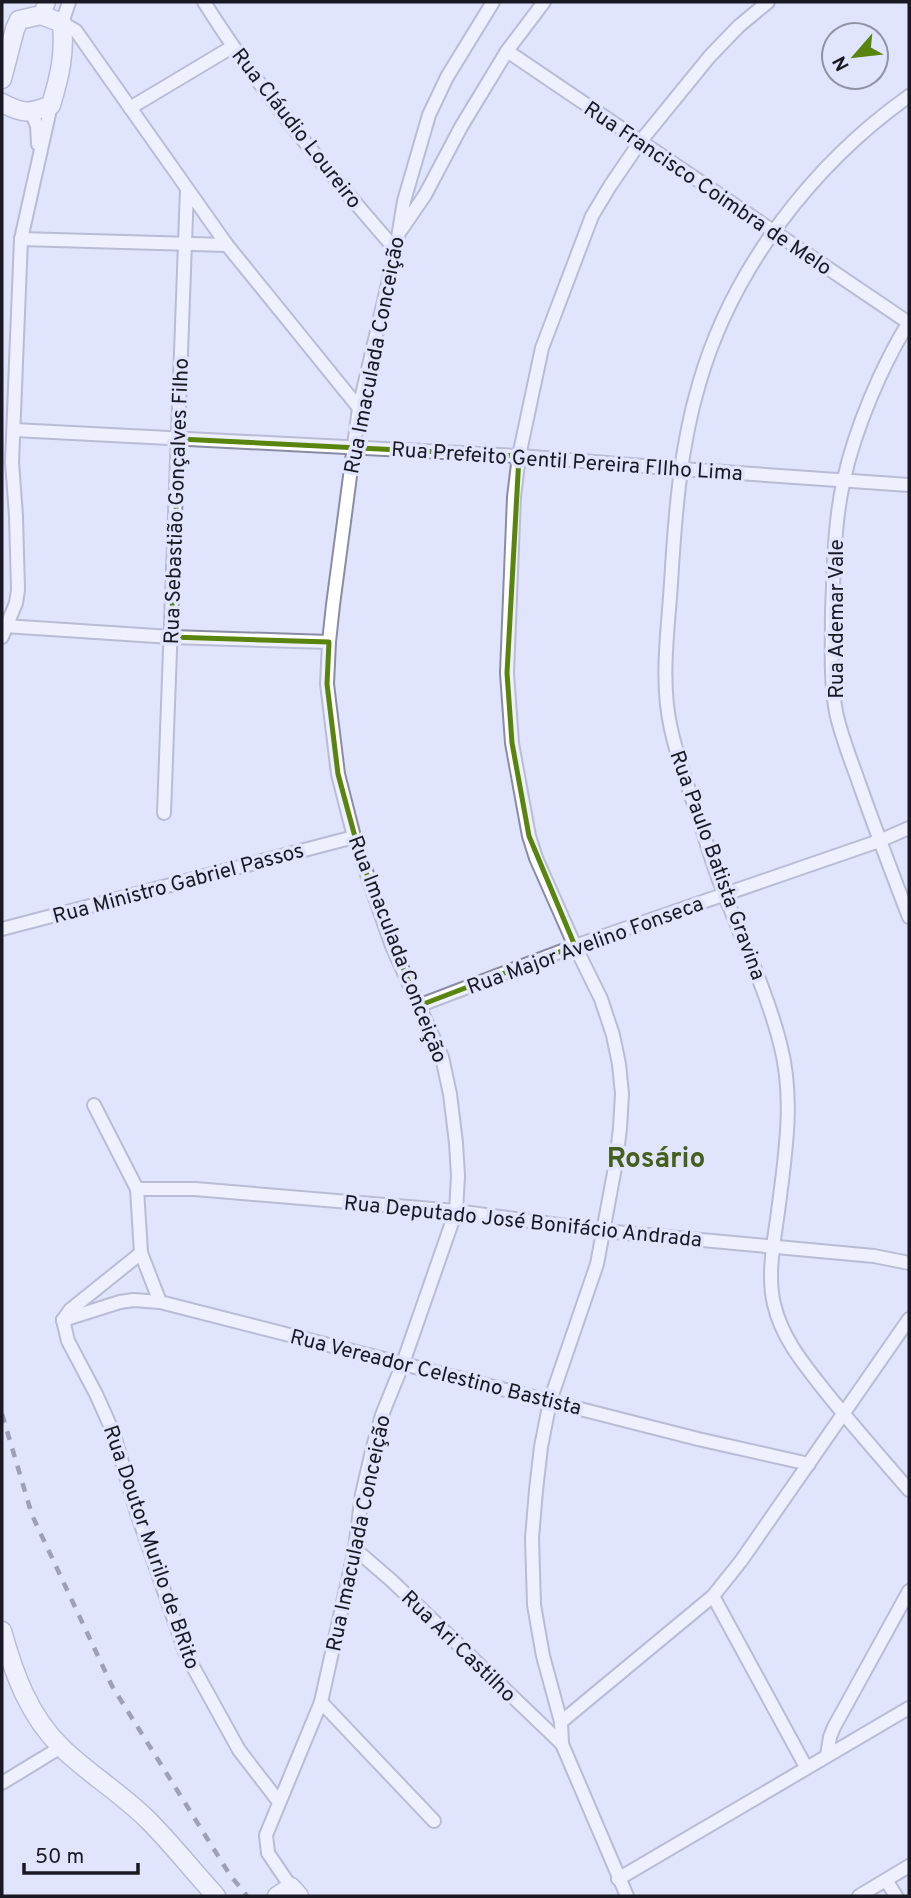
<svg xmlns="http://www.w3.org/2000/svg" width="911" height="1898" viewBox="0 0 911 1898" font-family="Overpass,sans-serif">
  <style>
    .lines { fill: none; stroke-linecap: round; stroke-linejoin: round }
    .minor-casing { stroke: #898ca3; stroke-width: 16 }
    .tertiary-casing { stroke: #898ca3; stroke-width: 19 }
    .secondary-casing { stroke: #898ca3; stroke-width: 21 }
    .minor { stroke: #fff; stroke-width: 12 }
    .tertiary { stroke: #fff; stroke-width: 16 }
    .secondary { stroke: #fff; stroke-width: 18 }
    .rail { stroke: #4e505d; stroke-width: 4.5; stroke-dasharray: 9 9; stroke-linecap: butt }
    .marked { fill: none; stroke: #59840e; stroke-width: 5; stroke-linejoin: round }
    .labels { text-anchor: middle; stroke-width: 7; stroke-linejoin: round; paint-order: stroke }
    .street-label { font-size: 21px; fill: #181922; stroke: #e0e4fd }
    .district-label { font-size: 28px; font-weight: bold; fill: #44601d; stroke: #e0e4fd }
  </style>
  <rect width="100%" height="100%" fill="#e0e4fd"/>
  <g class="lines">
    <defs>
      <g id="minor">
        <path d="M 69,2 L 62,23 L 76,31 L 227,245 L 359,408"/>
        <path d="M 204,2 C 260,91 327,171 396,250"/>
        <path d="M 507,51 L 909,323"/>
        <path d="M 909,96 C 812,165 732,269 699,384 C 680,448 675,516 671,583 C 668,631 660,681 671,729 C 677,757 687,784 696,810 C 706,840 714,870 726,898 C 745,946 767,993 780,1043 C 795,1099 785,1156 778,1212 C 774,1241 767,1275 774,1304 C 782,1340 807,1368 829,1396 C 855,1428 882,1459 909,1490"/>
        <path d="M 130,108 L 232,47"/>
        <path d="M 32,114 L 37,126 L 38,144"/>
        <path d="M 401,230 L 425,195 L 461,127 L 507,51 L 544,2"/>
        <path d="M 21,239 L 227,245"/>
        <path d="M 909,322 C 882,365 855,429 844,479 C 834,522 834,567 832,611 C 832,644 830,679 836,712 C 841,736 851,760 859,783 C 875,828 892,873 909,917"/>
        <path d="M 14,430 L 519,456 L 681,469 L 909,485"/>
        <path d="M 5,626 L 171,637 L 329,642"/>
        <path d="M 2,637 L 16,603 L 18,590 L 16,516 L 12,462 L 21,239 L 51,105"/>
        <path d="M 164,813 L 187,189"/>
        <path d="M 2,929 L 354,837"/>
        <path d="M 418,1006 L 575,946 L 879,841 L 909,828"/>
        <path d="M 94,1105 L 137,1189 L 141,1253 L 160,1302"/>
        <path d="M 137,1189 L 195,1189 L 456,1211 L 604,1231 L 874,1256 L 909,1263"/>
        <path d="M 63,1320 L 120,1302 L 134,1300 L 160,1302 L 698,1439 L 809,1464"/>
        <path d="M 63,1320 L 68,1341 L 96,1394 L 113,1432 L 137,1513 L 186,1654 L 239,1750 L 279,1802"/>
        <path d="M 63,1320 L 70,1310 L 141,1253"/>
        <path d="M 355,1549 L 392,1581 L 562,1744"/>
        <path d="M 713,1596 L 806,1767"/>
        <path d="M 321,1702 L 434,1821"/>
        <path d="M 561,1722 L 713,1596 L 741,1561 L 909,1319"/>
        <path d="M 827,1755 L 830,1737 L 834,1727 L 909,1591"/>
        <path d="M 2,1783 L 61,1747"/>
        <path d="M 618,1879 L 909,1708"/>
        <path d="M 886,1880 L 896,1896"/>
        <path d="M 291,1887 L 268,1853 L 266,1835 L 321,1702 L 355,1549 L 362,1494 L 373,1447 L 382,1415 L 403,1363 L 456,1211 L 458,1176 L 456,1143 L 450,1094 L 442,1057 L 392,946 L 354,837 L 338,774 L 327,684 L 329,642 L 333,605 L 359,408 L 396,250 L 404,201 L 429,115 L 447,77 L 493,2"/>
        <path d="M 627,1896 L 562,1744 L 561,1722 L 543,1656 L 534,1605 L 532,1538 L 536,1490 L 541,1447 L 550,1401 L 597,1264 L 616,1162 L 620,1128 L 622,1094 L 619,1064 L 613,1035 L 601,999 L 575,946 L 536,858 L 529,836 L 512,743 L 507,673 L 514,497 L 519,456 L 542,348 L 592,216 L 610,186 L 640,142 L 710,56 L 739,26 L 768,2"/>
        <path d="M 859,1896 L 909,1866"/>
      </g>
      <path id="tertiary" d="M 41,15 L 47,2"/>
      <g id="secondary">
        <path d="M 2,79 L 15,29 L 19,20 L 41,15 L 62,23 C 65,54 60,75 51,105 C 30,114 23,114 2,103"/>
        <path d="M 2,1631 C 14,1674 29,1716 62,1748 C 89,1774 122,1794 148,1820 C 172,1844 193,1871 216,1896"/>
        <path d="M 277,1896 L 291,1887 L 299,1896"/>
      </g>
    </defs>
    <use href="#minor" class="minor-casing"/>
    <use href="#tertiary" class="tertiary-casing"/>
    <use href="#secondary" class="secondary-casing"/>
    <use href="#minor" class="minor"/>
    <use href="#tertiary" class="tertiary"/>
    <use href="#secondary" class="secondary"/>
    <path class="rail" d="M 2,1414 L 32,1515 L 112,1686 L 230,1875 L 247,1896"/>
  </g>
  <path d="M0 0H911V1898H0ZM 179,439 L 519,456 L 507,673 L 512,743 L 529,836 L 575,946 L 418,1006 L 361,859 L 338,774 L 327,684 L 329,642 L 171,637 Z" fill="#e0e4fd" fill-opacity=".55" fill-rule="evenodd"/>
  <path class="marked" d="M 179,439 L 519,456 L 507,673 L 512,743 L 529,836 L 575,946 L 418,1006 L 361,859 L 338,774 L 327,684 L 329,642 L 171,637 Z"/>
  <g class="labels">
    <g class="street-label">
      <text transform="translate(297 128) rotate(52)" y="7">Rua Cláudio Loureiro</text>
      <text transform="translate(708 188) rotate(34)" y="7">Rua Francisco Coimbra de Melo</text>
      <text transform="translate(374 355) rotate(-79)" y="7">Rua Imaculada Conceição</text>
      <text transform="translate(567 461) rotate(4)" y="7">Rua Prefeito Gentil Pereira FIlho Lima</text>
      <text transform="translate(176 501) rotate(-88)" y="7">Rua Sebastião Gonçalves Filho</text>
      <text transform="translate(836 619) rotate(-90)" y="7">Rua Ademar Vale</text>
      <text transform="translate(718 865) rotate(70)" y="7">Rua Paulo Batista Gravina</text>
      <text transform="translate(178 883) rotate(-15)" y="7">Rua Ministro Gabriel Passos</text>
      <text transform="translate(585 945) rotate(-20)" y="7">Rua Major Avelino Fonseca</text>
      <text transform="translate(398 949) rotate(69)" y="7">Rua Imaculada Conceição</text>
      <text transform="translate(523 1221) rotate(6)" y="7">Rua Deputado José Bonifácio Andrada</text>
      <text transform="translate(436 1372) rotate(14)" y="7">Rua Vereador Celestino Bastista</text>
      <text transform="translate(358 1533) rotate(-78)" y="7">Rua Imaculada Conceição</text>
      <text transform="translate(152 1547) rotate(71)" y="7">Rua Doutor Murilo de BRito</text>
      <text transform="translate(459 1646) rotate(44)" y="7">Rua Ari Castilho</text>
    </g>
    <g class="district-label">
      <text x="656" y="1167">Rosário</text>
    </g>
  </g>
  <rect width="911" height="1898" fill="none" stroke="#181922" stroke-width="7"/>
  <g transform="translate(855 56) rotate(242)"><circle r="33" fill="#e0e4fd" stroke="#9093a5" stroke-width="2"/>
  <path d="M0-5L12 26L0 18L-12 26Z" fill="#59840e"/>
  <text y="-10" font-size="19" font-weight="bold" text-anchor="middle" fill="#181922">N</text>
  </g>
  <path d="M24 1863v10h114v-10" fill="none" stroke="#181922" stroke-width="3.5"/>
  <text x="35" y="1863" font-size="21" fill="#181922" stroke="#e0e4fd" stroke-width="5" paint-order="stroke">50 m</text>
</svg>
